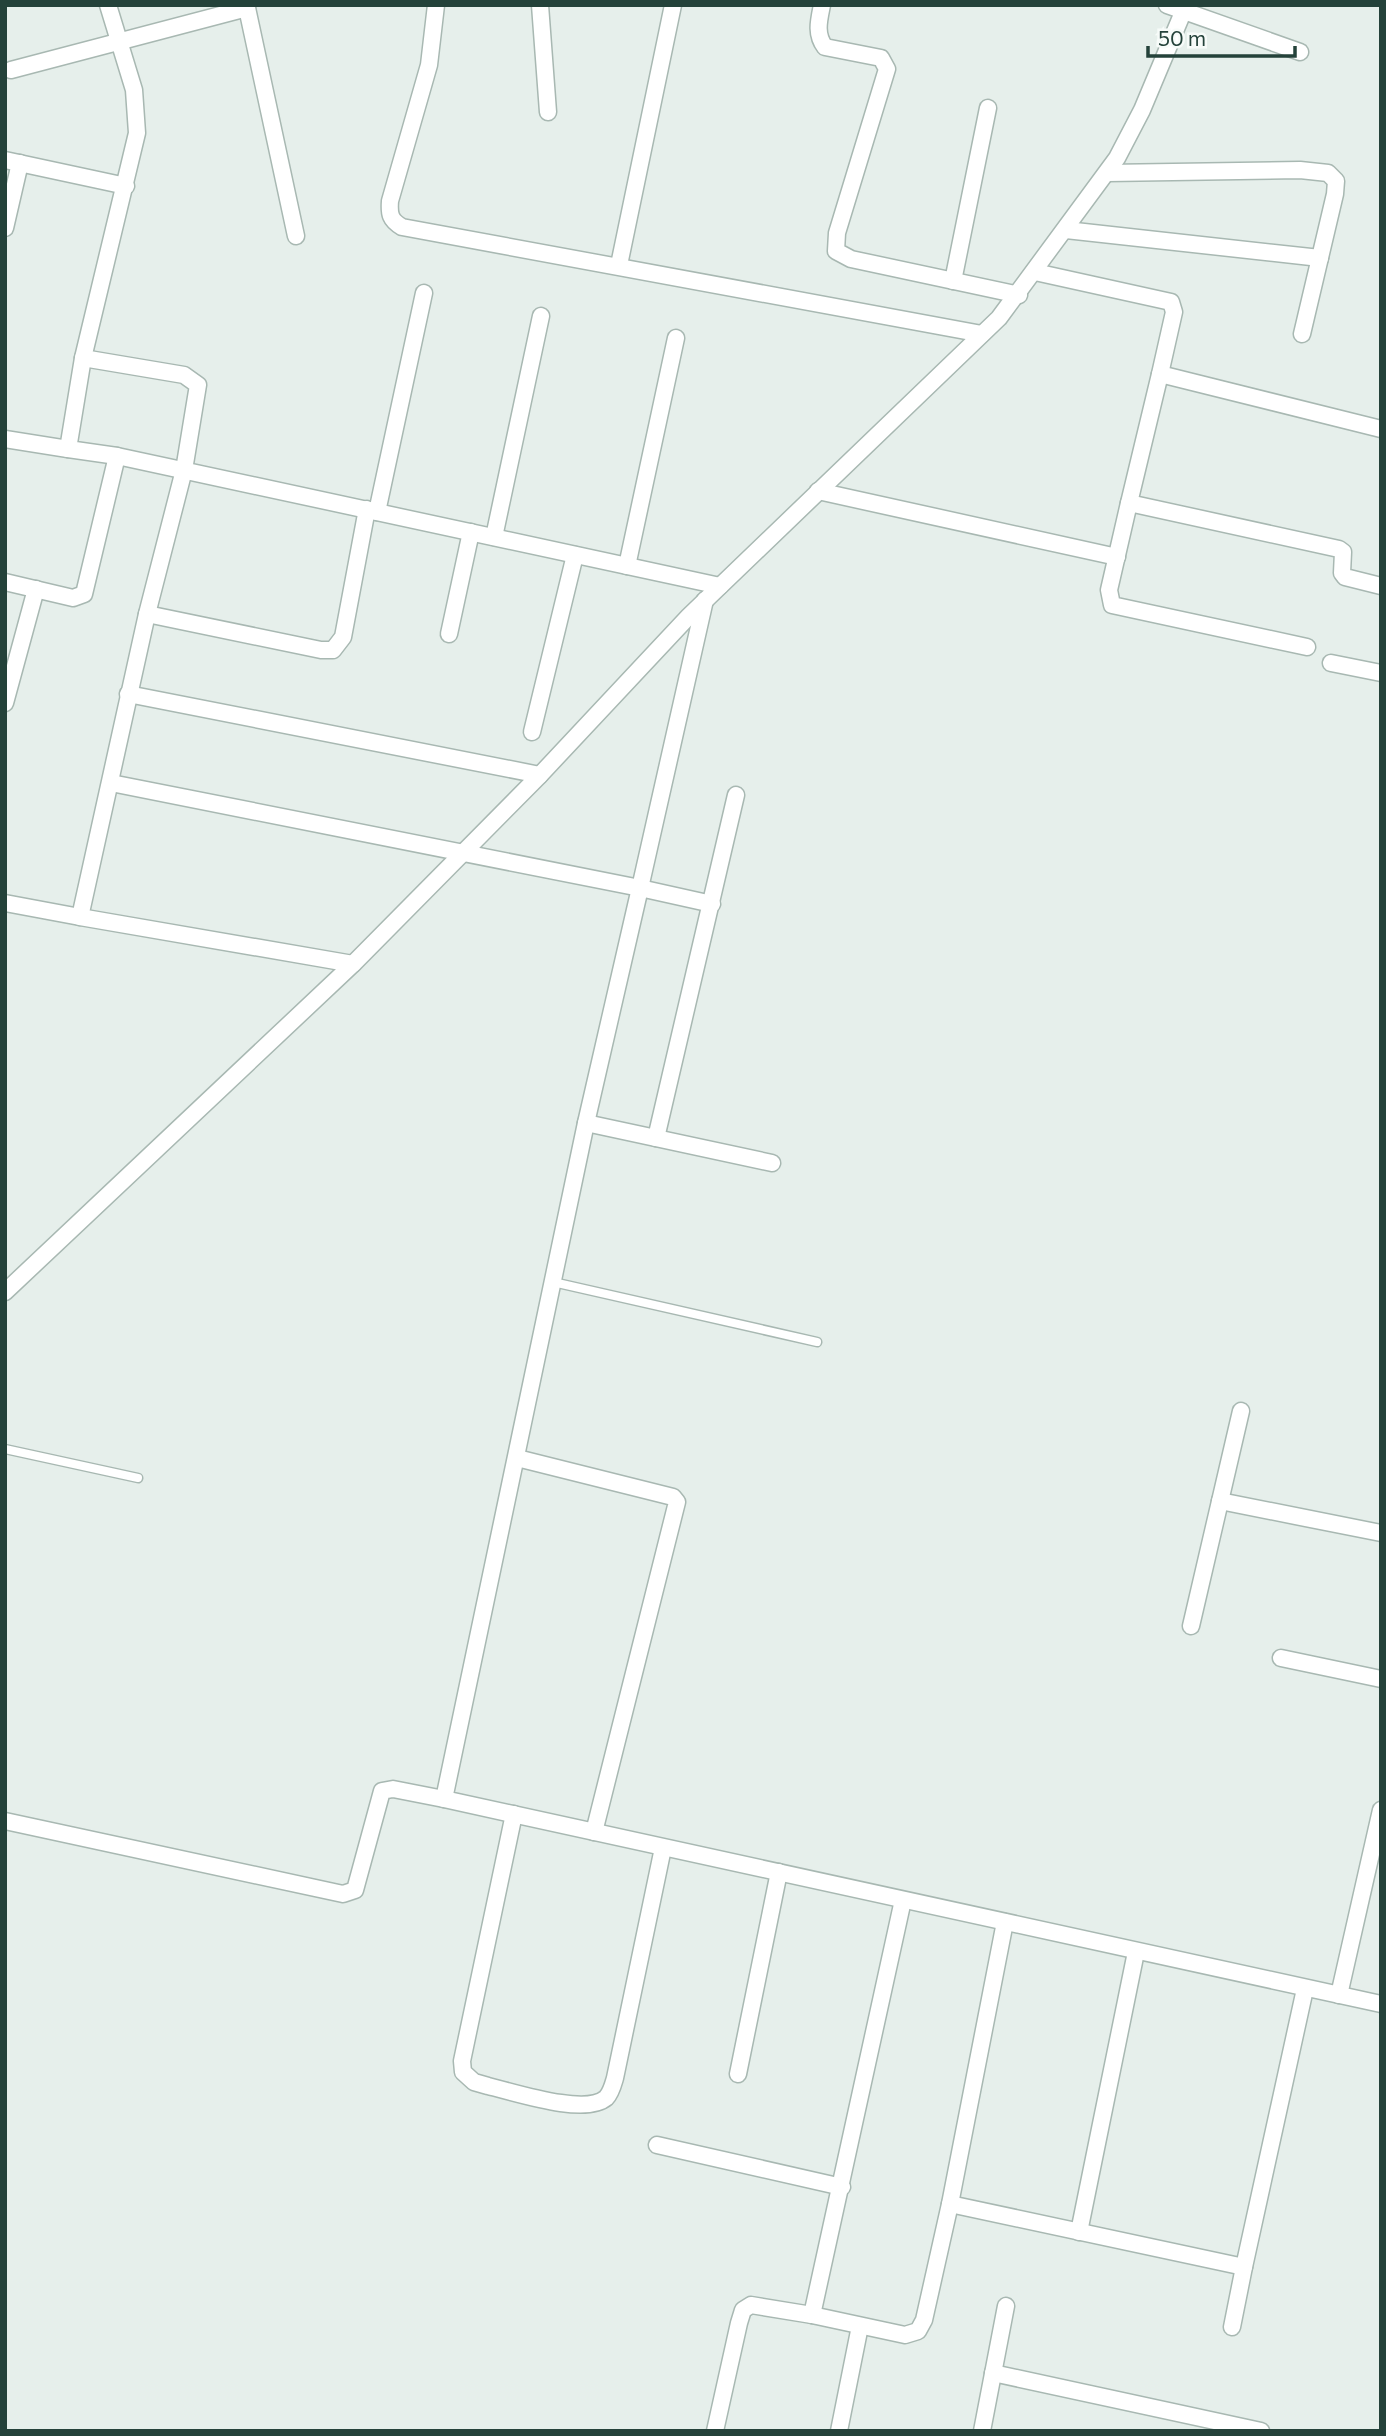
<svg xmlns="http://www.w3.org/2000/svg" width="1386" height="2436" viewBox="0 0 1386 2436" font-family="Commissioner,sans-serif">
  <style>
    .lines { fill: none; stroke-linecap: round; stroke-linejoin: round }
    .service-casing { stroke: #a8b8b2; stroke-width: 11 }
    .minor-casing { stroke: #a8b8b2; stroke-width: 19 }
    .service { stroke: #fff; stroke-width: 8 }
    .minor { stroke: #fff; stroke-width: 16 }
  </style>
  <rect width="100%" height="100%" fill="#e6efeb"/>
  <g class="lines">
    <defs>
      <g id="service">
        <path d="M 553,1282 L 817,1342"/>
        <path d="M 5,1449 L 138,1478"/>
      </g>
      <g id="minor">
        <path d="M 108,5 L 134,90 L 137,133 L 83,358 L 68,449 L 117,456 L 720,586"/>
        <path d="M 436,5 L 429,65 L 390,201 C 389,214 390,220 402,227 L 982,334"/>
        <path d="M 540,5 L 548,112"/>
        <path d="M 822,5 C 819,20 815,34 825,47 L 881,58 L 887,69 L 837,233 L 836,251 L 851,259 L 1019,295"/>
        <path d="M 1167,5 L 1300,52"/>
        <path d="M 247,8 L 296,236"/>
        <path d="M 11,70 L 247,8 L 247,5"/>
        <path d="M 5,160 L 126,186"/>
        <path d="M 1107,173 L 1300,170 L 1328,173 L 1336,181 L 1335,194 L 1302,334"/>
        <path d="M 5,228 L 20,163"/>
        <path d="M 1066,230 L 1320,258"/>
        <path d="M 619,265 L 673,5"/>
        <path d="M 1035,272 L 1171,302 L 1174,312 L 1160,374 L 1381,429"/>
        <path d="M 953,281 L 988,108"/>
        <path d="M 83,358 L 184,375 L 198,385 L 184,470 L 147,614 L 321,650 L 333,650 L 343,637 L 367,509"/>
        <path d="M 1160,374 L 1129,503 L 1339,549 L 1343,552 L 1342,573 L 1345,577 L 1381,586"/>
        <path d="M 5,439 L 68,449"/>
        <path d="M 818,491 L 1117,557"/>
        <path d="M 1129,503 L 1109,590 L 1112,605 L 1307,647"/>
        <path d="M 377,512 L 424,293"/>
        <path d="M 494,537 L 541,316"/>
        <path d="M 627,566 L 676,338"/>
        <path d="M 5,582 L 73,598 L 84,594 L 117,456"/>
        <path d="M 147,614 L 80,917 L 353,964"/>
        <path d="M 449,634 L 471,532"/>
        <path d="M 1331,663 L 1381,673"/>
        <path d="M 128,694 L 540,775"/>
        <path d="M 5,703 L 36,589"/>
        <path d="M 532,732 L 575,555"/>
        <path d="M 111,783 L 640,888 L 705,600"/>
        <path d="M 5,903 L 80,917"/>
        <path d="M 712,904 L 640,888 L 586,1123 L 444,1799 L 1381,2004"/>
        <path d="M 586,1123 L 772,1163"/>
        <path d="M 656,1138 L 736,795"/>
        <path d="M 5,1292 L 353,964 L 540,775 L 689,616 L 999,318 L 1117,158 L 1142,110 L 1186,5"/>
        <path d="M 517,1458 L 673,1497 L 677,1502 L 594,1832"/>
        <path d="M 1220,1501 L 1381,1533"/>
        <path d="M 1191,1626 L 1241,1411"/>
        <path d="M 1281,1658 L 1381,1679"/>
        <path d="M 514,1814 L 462,2061 L 463,2072 L 474,2082 L 488,2086 C 514,2092 585,2116 606,2098 C 611,2093 613,2085 615,2078 L 663,1848"/>
        <path d="M 5,1821 L 343,1894 L 355,1890 L 382,1791 L 393,1789 L 444,1799"/>
        <path d="M 1339,1995 L 1381,1810"/>
        <path d="M 738,2074 L 779,1872"/>
        <path d="M 657,2145 L 842,2187"/>
        <path d="M 950,2204 L 1244,2267 L 1305,1989"/>
        <path d="M 1079,2232 L 1136,1952"/>
        <path d="M 812,2315 L 903,1900"/>
        <path d="M 1232,2327 L 1244,2267"/>
        <path d="M 993,2373 L 1261,2431"/>
        <path d="M 715,2431 L 739,2323 L 743,2310 L 751,2305 L 812,2315 L 905,2335 L 918,2331 L 924,2320 L 950,2204 L 1005,1922"/>
        <path d="M 839,2431 L 860,2326"/>
        <path d="M 982,2431 L 1006,2306"/>
      </g>
    </defs>
    <use href="#service" class="service-casing"/>
    <use href="#minor" class="minor-casing"/>
    <use href="#service" class="service"/>
    <use href="#minor" class="minor"/>
  </g>
  <rect width="1386" height="2436" fill="none" stroke="#24423a" stroke-width="14"/>
  <path d="M1148 46v10h147v-10" fill="none" stroke="#24423a" stroke-width="3.5"/>
  <text x="1158" y="46" font-size="21" fill="#24423a" stroke="#f7fbf9" stroke-width="5" paint-order="stroke">50 m</text>
</svg>
